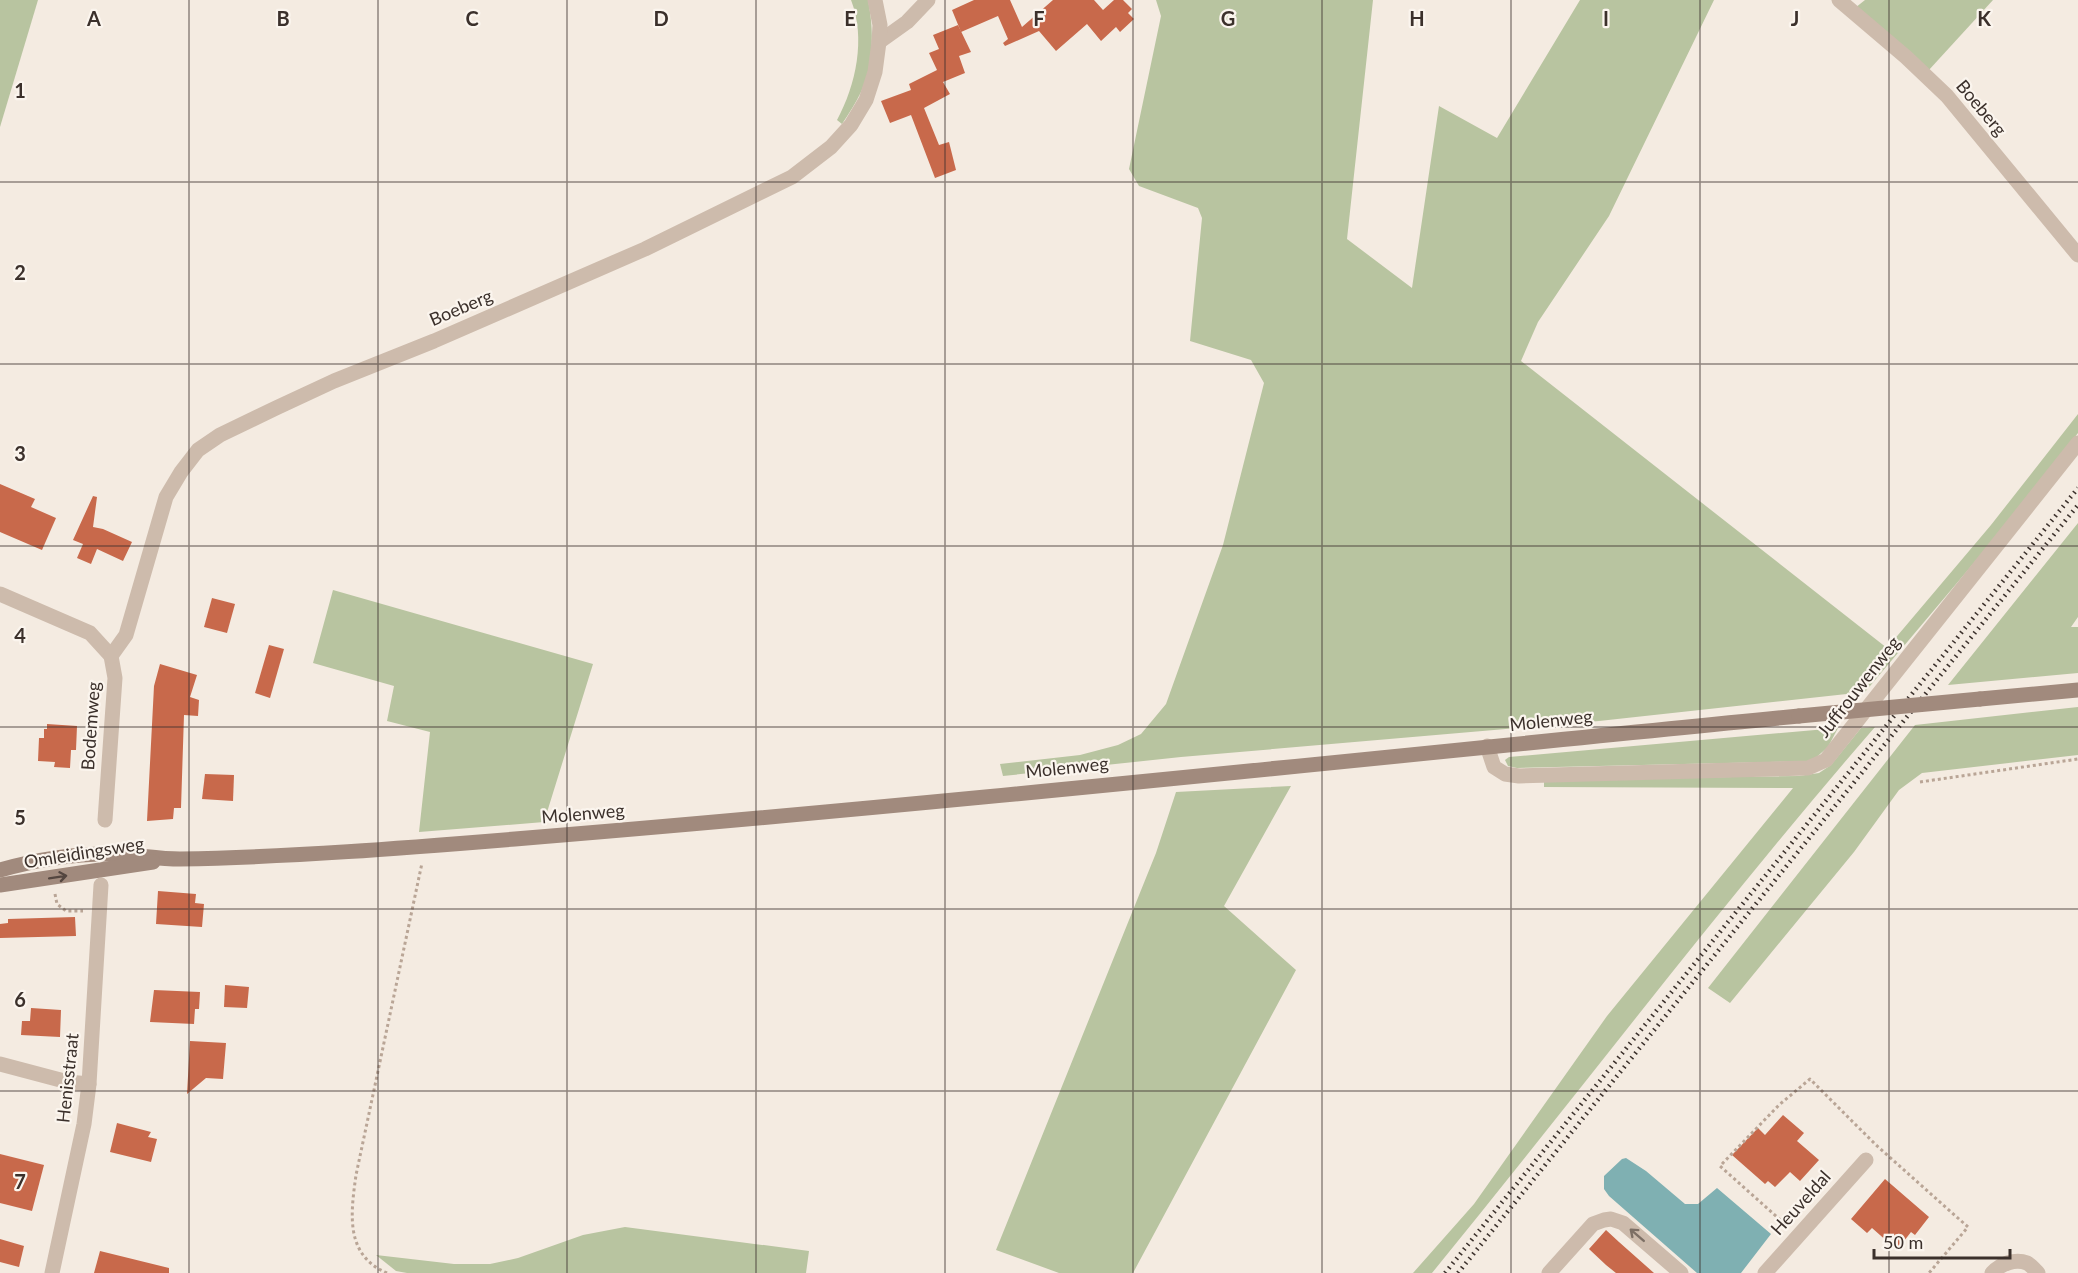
<svg xmlns="http://www.w3.org/2000/svg" width="2078" height="1273" viewBox="0 0 2078 1273" font-family="Lato,sans-serif">
  <style>
    .green { fill: #b8c4a0 }
    .water { fill: #7fb0b2 }
    .building { fill: #c8694b }
    .lines { fill: none; stroke-linecap: round; stroke-linejoin: round }
    .path { stroke: #b9a596; stroke-width: 3; stroke-dasharray: 3 3; stroke-linecap: butt }
    .street { stroke: #cdbbac; stroke-width: 15 }
    .secondary { stroke: #a18a7d; stroke-width: 15 }
    .rail { stroke: #3b302b; stroke-width: 4.5; stroke-dasharray: 1.5 4.5; stroke-linecap: butt }
    .secondary-bridge { stroke: #a18a7d; stroke-width: 15 }
    .oneway { stroke: #544640 }
    .oneway2 { stroke: #7d6f65 }
    .grid { fill: none; stroke: #3b302b; stroke-width: 1.5; stroke-opacity: 0.55 }
    .labels { text-anchor: middle; stroke-width: 4.5; stroke-linejoin: round; paint-order: stroke }
    .street-label { font-size: 18px; fill: #3b302b; stroke: #fbf5ee }
    .grid-label { font-size: 20px; text-anchor: middle; font-weight: bold; fill: #3b302b; stroke: #fbf5ee; stroke-width: 4.5; stroke-linejoin: round; paint-order: stroke }
  </style>
  <rect width="100%" height="100%" fill="#f4ebe1"/>
  <g class="green">
    <path d="M 0,0 L 38,0 L 0,127 Z"/>
    <path d="M 851,0 L 868,0 C 874,30 874,64 861,92 C 856,103 849,113 842,124 L 837,120 C 856,85 866,38 851,0 Z"/>
    <path d="M 1156,0 L 1373,0 L 1347,239 L 1412,288 L 1439,106 L 1497,138 L 1580,0 L 1714,0 L 1609,216 L 1538,322 L 1521,361 L 1887,648 L 1991,525 L 2078,414 L 2078,433 L 2000,532 L 1865,692 L 1599,721 L 1181,757 L 1003,776 L 1000,764 L 1080,755 L 1118,745 L 1141,734 L 1166,704 L 1223,545 L 1264,383 L 1251,360 L 1190,341 L 1202,218 L 1198,208 L 1139,186 L 1129,169 L 1161,16 Z"/>
    <path d="M 1865,0 L 1993,0 L 1928,71 L 1855,8 Z"/>
    <path d="M 2078,523 L 2078,617 L 2071,627 L 2078,627 L 2078,673 L 1948,685 Z"/>
    <path d="M 333,590 L 593,664 L 544,822 L 419,832 L 430,732 L 387,721 L 394,686 L 313,663 Z"/>
    <path d="M 2078,707 L 2078,755 L 1922,773 L 1899,790 L 1854,852 L 1730,1003 L 1708,988 L 1915,725 Z"/>
    <path d="M 1875,727 C 1721,904 1580,1092 1432,1273 L 1413,1273 L 1474,1204 L 1607,1016 L 1793,788 L 1544,787 L 1544,780 L 1799,776 L 1819,773 L 1831,765 L 1861,728 Z"/>
    <path d="M 1838,728 L 1828,747 L 1812,761 L 1517,768 L 1508,766 L 1505,760 L 1509,757 Z"/>
    <path d="M 1291,786 L 1224,906 L 1296,970 L 1133,1273 L 1059,1273 L 996,1250 L 1156,853 L 1176,792 Z"/>
    <path d="M 625,1227 L 809,1251 L 806,1273 L 407,1273 L 396,1271 L 376,1255 L 454,1264 L 490,1264 L 518,1258 L 583,1235 Z"/>
  </g>
  <path class="water" d="M 1626,1158 L 1646,1171 L 1685,1204 L 1698,1204 L 1717,1188 L 1771,1234 L 1741,1273 L 1697,1273 L 1609,1196 L 1604,1189 L 1604,1176 L 1622,1159 Z"/>
  <g class="building">
    <path d="M 974,0 L 1010,0 L 1022,27 L 1053,0 L 1094,0 L 1103,10 L 1114,0 L 1123,0 L 1132,9 L 1128,13 L 1134,19 L 1120,32 L 1116,27 L 1101,41 L 1087,24 L 1056,51 L 1039,31 L 1005,46 L 1003,43 L 1008,39 L 998,16 L 961,32 L 952,10 Z"/>
    <path d="M 958,25 L 971,52 L 959,56 L 965,73 L 943,82 L 950,94 L 924,108 L 939,145 L 949,142 L 956,170 L 935,178 L 911,115 L 890,123 L 881,101 L 911,90 L 909,84 L 937,70 L 929,53 L 939,49 L 933,35 Z"/>
    <path d="M 0,484 L 35,499 L 31,507 L 56,518 L 42,550 L 0,532 Z"/>
    <path d="M 93,496 L 97,497 L 93,527 L 103,529 L 132,542 L 123,561 L 97,549 L 91,564 L 77,558 L 83,544 L 73,540 Z"/>
    <path d="M 212,598 L 235,604 L 227,633 L 204,627 Z"/>
    <path d="M 269,645 L 284,649 L 270,698 L 255,693 Z"/>
    <path d="M 160,664 L 197,675 L 190,697 L 199,700 L 198,716 L 184,715 L 181,808 L 174,808 L 173,819 L 147,821 L 154,686 Z"/>
    <path d="M 47,724 L 77,726 L 76,750 L 71,750 L 70,768 L 54,767 L 55,762 L 38,761 L 39,738 L 44,738 L 44,729 L 47,729 Z"/>
    <path d="M 205,774 L 234,775 L 233,801 L 202,799 Z"/>
    <path d="M 158,891 L 196,894 L 195,903 L 204,904 L 202,927 L 156,924 Z"/>
    <path d="M 75,917 L 76,936 L 0,938 L 0,924 L 8,923 L 8,919 Z"/>
    <path d="M 225,985 L 249,987 L 247,1008 L 224,1007 Z"/>
    <path d="M 154,990 L 200,992 L 199,1009 L 195,1009 L 194,1024 L 150,1022 Z"/>
    <path d="M 31,1008 L 61,1010 L 60,1037 L 21,1035 L 22,1021 L 30,1021 Z"/>
    <path d="M 190,1041 L 226,1043 L 223,1079 L 206,1078 L 187,1094 Z"/>
    <path d="M 1783,1115 L 1804,1133 L 1797,1141 L 1819,1160 L 1800,1181 L 1790,1172 L 1775,1187 L 1768,1181 L 1765,1184 L 1732,1155 L 1758,1128 L 1765,1135 Z"/>
    <path d="M 117,1123 L 151,1132 L 148,1137 L 157,1139 L 151,1162 L 110,1152 Z"/>
    <path d="M 0,1154 L 44,1165 L 32,1211 L 0,1203 Z"/>
    <path d="M 1885,1179 L 1929,1217 L 1915,1235 L 1911,1232 L 1897,1250 L 1872,1228 L 1867,1233 L 1851,1219 Z"/>
    <path d="M 1606,1230 L 1619,1242 L 1654,1273 L 1616,1273 L 1606,1265 L 1589,1249 Z"/>
    <path d="M 0,1239 L 24,1246 L 19,1267 L 0,1262 Z"/>
    <path d="M 100,1251 L 169,1268 L 169,1273 L 94,1273 Z"/>
  </g>
  <g class="lines">
    <g class="path">
      <path d="M 1920,782 L 2078,759"/>
      <path d="M 55,894 L 57,904 L 66,911 L 83,911"/>
      <path d="M 1785,1224 L 1720,1166 L 1779,1105 L 1810,1079 L 1876,1145 L 1968,1227 L 1929,1273"/>
      <path d="M 387,1273 C 344,1255 351,1212 356,1175 L 422,863"/>
    </g>
    <g class="street">
      <path d="M 1839,0 L 1906,57 L 1947,96 L 2078,255"/>
      <path d="M 879,42 L 907,22 L 928,0"/>
      <path d="M 0,594 L 90,633 L 111,656 L 115,678 L 105,820"/>
      <path d="M 111,656 L 126,635 L 166,497 L 181,472 L 198,450 L 220,435 L 276,408 L 334,381 L 434,341 L 645,249 L 792,177 L 831,147 L 851,125 L 866,100 L 875,72 L 879,42 L 880,25 L 875,0"/>
      <path d="M 1487,746 L 1494,767 L 1505,774 L 1519,776 L 1808,768 L 1826,760 L 2078,443"/>
      <path d="M 0,1064 L 68,1082 L 89,1084"/>
      <path d="M 52,1273 L 84,1124 L 89,1084 L 101,885"/>
      <path d="M 1549,1273 L 1593,1224 L 1604,1220 L 1611,1219 L 1623,1223 L 1681,1273"/>
      <path d="M 1765,1273 L 1866,1160"/>
      <path d="M 1992,1273 C 2001,1264 2015,1258 2027,1263 C 2031,1265 2035,1270 2038,1273"/>
    </g>
    <g class="secondary">
      <path d="M 1980,699 L 2078,690"/>
      <path d="M 0,870 C 38,859 77,853 116,854 C 138,855 159,859 180,859 C 292,857 404,848 515,839 C 944,804 1371,758 1799,716"/>
      <path d="M 0,885 L 153,862"/>
    </g>
    <g class="rail">
      <path d="M 1445,1273 L 2078,488"/>
      <path d="M 1458,1273 L 2078,505"/>
    </g>
    <path class="secondary-bridge" d="M 1799,716 L 1980,699"/>
  </g>
  <defs><path id="oneway-shaft" d="M-6 0H5M1.5-3L5.5 0L1.5 3" fill="none" stroke-width="1.6" stroke-linecap="round" stroke-linejoin="round" transform="scale(1.5)"/></defs>
  <use class="oneway" href="#oneway-shaft" transform="translate(58 877) rotate(-9)"/>
  <use class="oneway2" href="#oneway-shaft" transform="translate(1637 1235) rotate(-139)"/>
  <path class="grid" d="M 189,0 L 189,1273M 378,0 L 378,1273M 567,0 L 567,1273M 756,0 L 756,1273M 945,0 L 945,1273M 1133,0 L 1133,1273M 1322,0 L 1322,1273M 1511,0 L 1511,1273M 1700,0 L 1700,1273M 1889,0 L 1889,1273M 0,182 L 2078,182M 0,364 L 2078,364M 0,546 L 2078,546M 0,727 L 2078,727M 0,909 L 2078,909M 0,1091 L 2078,1091"/>
  <g class="labels">
    <g class="street-label">
      <text transform="translate(1981 108) rotate(50)" y="6">Boeberg</text>
      <text transform="translate(461 308) rotate(-23)" y="6">Boeberg</text>
      <text transform="translate(1859 687) rotate(-52)" y="6">Juffrouwenweg</text>
      <text transform="translate(1551 721) rotate(-6)" y="6">Molenweg</text>
      <text transform="translate(91 726) rotate(-86)" y="6">Bodemweg</text>
      <text transform="translate(1067 768) rotate(-6)" y="6">Molenweg</text>
      <text transform="translate(583 814) rotate(-5)" y="6">Molenweg</text>
      <text transform="translate(84 853) rotate(-9)" y="6">Omleidingsweg</text>
      <text transform="translate(68 1078) rotate(-84)" y="6">Henisstraat</text>
      <text transform="translate(1801 1203) rotate(-48)" y="6">Heuveldal</text>
    </g>
  </g>
  <g class="grid-label">
    <text x="94" y="26">A</text>
    <text x="283" y="26">B</text>
    <text x="472" y="26">C</text>
    <text x="661" y="26">D</text>
    <text x="850" y="26">E</text>
    <text x="1039" y="26">F</text>
    <text x="1228" y="26">G</text>
    <text x="1417" y="26">H</text>
    <text x="1606" y="26">I</text>
    <text x="1795" y="26">J</text>
    <text x="1984" y="26">K</text>
    <text x="20" y="98">1</text>
    <text x="20" y="280">2</text>
    <text x="20" y="461">3</text>
    <text x="20" y="643">4</text>
    <text x="20" y="825">5</text>
    <text x="20" y="1007">6</text>
    <text x="20" y="1189">7</text>
  </g>
  <path d="M1874 1249v9h136v-9" fill="none" stroke="#3b302b" stroke-width="3"/>
  <text x="1883" y="1249" font-size="18" fill="#3b302b" stroke="#fbf5ee" stroke-width="4.5" paint-order="stroke">50 m</text>
</svg>
